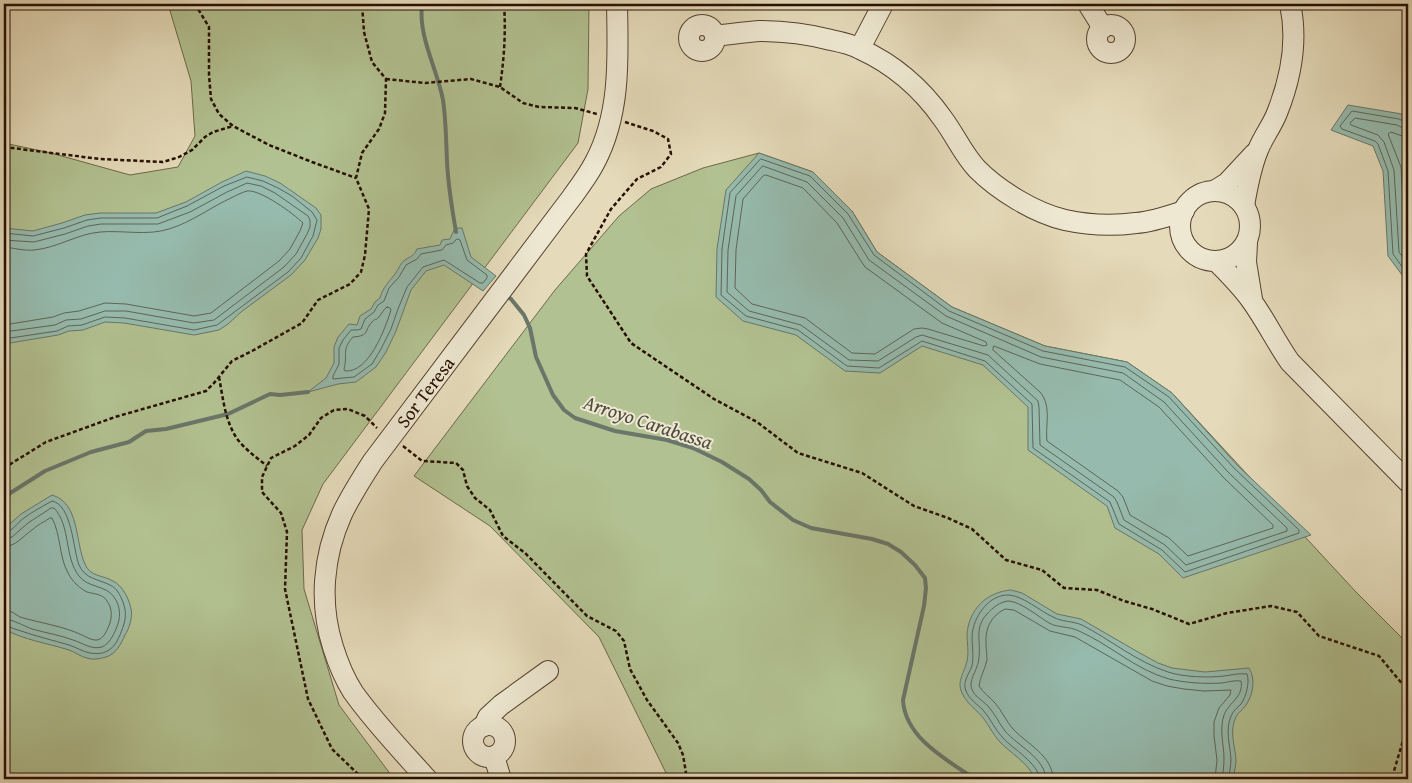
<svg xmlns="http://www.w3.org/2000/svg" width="1412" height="783" viewBox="0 0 1412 783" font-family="'Gentium Book Plus',serif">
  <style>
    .green { fill: #b2c191; stroke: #6c684a }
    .water { fill: #96bbae; stroke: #697669 }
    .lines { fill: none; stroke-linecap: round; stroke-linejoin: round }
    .shore { stroke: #5e6558; stroke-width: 1 }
    .stream { stroke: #697669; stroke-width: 4 }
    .minor-casing { stroke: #564230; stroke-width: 22 }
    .path { stroke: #260f02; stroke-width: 2.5; stroke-dasharray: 4 2.5; stroke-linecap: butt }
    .minor { stroke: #eee8d2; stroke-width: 20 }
    .labels { text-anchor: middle; stroke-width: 4; stroke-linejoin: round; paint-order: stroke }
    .street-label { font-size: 19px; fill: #260f02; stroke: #eee8d2 }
    .water-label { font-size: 20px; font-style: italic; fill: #4d4b3e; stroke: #eee8d2 }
  </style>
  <rect width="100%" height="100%" fill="#e5dbba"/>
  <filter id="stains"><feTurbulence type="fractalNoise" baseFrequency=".004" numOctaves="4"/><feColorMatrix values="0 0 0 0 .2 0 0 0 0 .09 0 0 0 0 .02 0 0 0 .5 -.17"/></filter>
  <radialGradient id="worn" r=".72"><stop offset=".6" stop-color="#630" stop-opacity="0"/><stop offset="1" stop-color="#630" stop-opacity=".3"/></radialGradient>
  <g class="green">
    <path d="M 168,4 L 589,4 L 588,89 L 578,143 L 323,484 L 302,530 L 304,589 L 339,705 L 394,779 L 4,779 L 4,143 L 51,153 L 130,175 L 178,167 L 195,136 L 191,81 Z"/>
    <path d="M 759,153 L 813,172 L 852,211 L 877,252 L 952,307 L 1045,346 L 1127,362 L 1172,393 L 1356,592 L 1406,642 L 1408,650 L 1408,755 L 1403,779 L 669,779 L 599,637 L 490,526 L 414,476 L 555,290 L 619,216 L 651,189 L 703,168 Z"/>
  </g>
  <g class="water">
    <path d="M 1348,105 L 1402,114 L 1408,119 L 1408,283 L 1388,256 L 1383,171 L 1373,146 L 1331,130 Z"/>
    <path d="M 759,153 L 813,172 L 852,211 L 877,252 L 952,307 L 1045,346 L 1127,362 L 1172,393 L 1237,465 L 1311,535 L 1183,578 L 1159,554 L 1115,528 L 1107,506 L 1028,450 L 1028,407 L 983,365 L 922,346 L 880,373 L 845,371 L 796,335 L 743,321 L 716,297 L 717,249 L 726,190 Z"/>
    <path d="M 246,171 L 265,176 L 280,183 L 316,208 L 321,215 L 321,229 L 318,238 L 305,260 L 291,275 L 241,312 L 228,324 L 219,330 L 194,335 L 124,323 L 105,322 L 83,330 L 69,331 L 58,335 L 4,344 L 4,228 L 33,231 L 62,223 L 85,215 L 100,213 L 156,213 L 186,202 L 222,182 Z"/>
    <path d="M 455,228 L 462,228 L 471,257 L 496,276 L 483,291 L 444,265 L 426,271 L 411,290 L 396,331 L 386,352 L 376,367 L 356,382 L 338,384 L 308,392 L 326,378 L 334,363 L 334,347 L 338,337 L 349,324 L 357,325 L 360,316 L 371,309 L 375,302 L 380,298 C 383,287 389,282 395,274 C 399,269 400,263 405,260 C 411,256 414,256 417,249 L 440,245 L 442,240 L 450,239 Z"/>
    <path d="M 52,495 C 80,503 75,543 85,564 C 90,577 103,575 113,581 C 123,586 129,599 131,609 C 133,617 129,629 125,635 C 121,644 116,654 106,657 C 100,659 92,660 87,658 C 81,657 75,652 69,650 C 47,643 24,640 4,629 L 4,529 L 21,514 Z"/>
    <path d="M 1011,590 L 1022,593 L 1057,614 L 1081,619 L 1138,652 L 1158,663 L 1172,668 L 1205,672 L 1249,668 C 1256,679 1253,695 1246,705 C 1243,710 1238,712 1236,717 C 1229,731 1235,746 1236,760 C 1236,766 1234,773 1233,779 L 1035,779 C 1029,763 1010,753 999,741 C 993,734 989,726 984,719 C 977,710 967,704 962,693 C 956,682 965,671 967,661 C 969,652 967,643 967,634 C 969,609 987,592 1011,590 Z"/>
  </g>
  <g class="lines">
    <g class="shore">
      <path d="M 1408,123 L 1405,122 L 1399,119 L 1352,111 L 1340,126 L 1342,129 L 1375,141 L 1378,144 L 1388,171 L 1393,254 L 1408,275"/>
      <path d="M 1408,129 L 1403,128 L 1397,125 L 1355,118 L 1350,123 L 1351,125 L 1378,135 L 1384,142 L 1394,170 L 1399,252 L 1408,264"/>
      <path d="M 1408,137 L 1402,136 L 1391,132 L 1388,134 L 1401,167 L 1406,249 L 1408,252"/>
      <path d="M 761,159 L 810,176 L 848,214 L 874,255 L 949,311 L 1043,351 L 1125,367 L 1169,397 L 1234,468 L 1299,530 L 1299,533 L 1185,572 L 1162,550 L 1119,524 L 1110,502 L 1033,448 L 1032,404 L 985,361 L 922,341 L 879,368 L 847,366 L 798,330 L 746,316 L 721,295 L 722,249 L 730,193 Z"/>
      <path d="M 763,166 L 807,182 L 843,218 L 869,260 L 946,316 L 1041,357 L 1123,373 L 1164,402 L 1229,473 L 1287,528 L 1287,531 L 1186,565 L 1165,545 L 1124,520 L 1117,502 L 1114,497 L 1040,445 L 1039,407 L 1038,401 L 988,355 L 922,335 L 916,337 L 878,361 L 849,360 L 801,325 L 749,311 L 727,292 L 728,250 L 736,196 Z"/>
      <path d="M 766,175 L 803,188 L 837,223 L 861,261 L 865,267 L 942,323 L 986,342 L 987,345 L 984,346 L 928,329 L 922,328 L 914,329 L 875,354 L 852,353 L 805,318 L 752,304 L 735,288 L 736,250 L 743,199 L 763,176 Z"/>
      <path d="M 4,233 L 33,236 L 64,228 L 87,220 L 101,218 L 157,218 L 187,206 L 224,186 L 247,177 L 263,181 L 278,188 L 292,196 L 312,212 L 317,220 L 313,236 L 301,258 L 288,272 L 217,325 L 194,330 L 125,318 L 105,317 L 82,325 L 68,326 L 57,331 L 4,339"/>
      <path d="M 457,239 L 460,240 L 467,260 L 487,275 L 487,278 L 483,283 L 480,283 L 444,260 L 423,267 L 407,287 L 398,309 L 391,329 L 381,349 L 372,364 L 354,377 L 333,379 L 333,376 L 339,364 L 339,348 L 343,340 L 351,330 L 357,330 L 361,329 L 365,319 L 374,312 L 378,305 L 384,301 L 389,288 L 399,277 L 406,265 L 417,259 L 421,254 L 442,250 L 446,245 L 453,243 Z"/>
      <path d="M 4,240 L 34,242 L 65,234 L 88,226 L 101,224 L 158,224 L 190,212 L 227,192 L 247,183 L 261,186 L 275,193 L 308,216 L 310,220 L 310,227 L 307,234 L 296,254 L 284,267 L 214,320 L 194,323 L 126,311 L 105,311 L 81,319 L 66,320 L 55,325 L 4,332"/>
      <path d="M 4,247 C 14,248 24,251 34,250 C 57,248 77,234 100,232 C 123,230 147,236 169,229 C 192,222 211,207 233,197 C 237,195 243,192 247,191 C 260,189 294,214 303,223 L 300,231 L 290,249 L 279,261 L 211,313 L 194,316 L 126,304 L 105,303 L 79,311 L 64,313 L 53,317 L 4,325"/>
      <path d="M 387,307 L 390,308 L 391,310 C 385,329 369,373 345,371 L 344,369 C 348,355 341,350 353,337 C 370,336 364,330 372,322 C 377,317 374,322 379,317 C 382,313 383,310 387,307 Z"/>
      <path d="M 994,346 L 1040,364 L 1120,380 L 1159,407 L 1224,478 L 1273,525 L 1273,528 L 1188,556 L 1169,538 L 1130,515 L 1123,497 L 1118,491 L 1047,441 C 1045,425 1052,406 1040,392 L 993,350 Z"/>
      <path d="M 4,533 C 12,532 17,523 24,518 C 32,512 43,506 52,501 C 72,505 73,549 79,565 C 85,579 98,579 110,585 C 117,588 120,595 123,602 C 126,611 126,616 124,624 C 121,633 117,645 109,650 C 103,654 97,654 90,653 C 83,652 76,647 69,645 C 52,640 35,636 18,630 C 13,629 9,626 4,625"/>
      <path d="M 4,539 L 12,537 L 28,523 L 51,508 L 54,508 C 71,526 64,557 79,576 C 88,588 106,585 114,597 C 121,607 121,618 116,629 C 113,636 109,644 102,647 C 91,650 83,643 73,640 C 60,635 46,633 32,629 C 24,626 12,619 4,619"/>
      <path d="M 4,547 C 16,546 22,537 32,530 C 37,525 44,522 50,518 L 52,518 C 61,535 59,557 68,573 C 72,581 79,588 87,592 C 94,594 103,594 107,601 C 112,608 112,615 110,623 C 108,628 105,636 100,639 C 95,642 88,638 82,635 C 63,626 40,623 20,617 L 12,612 L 4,611"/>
      <path d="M 1040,779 C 1038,763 1013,749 1003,738 C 995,730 991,719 983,710 C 977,704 969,699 966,691 C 962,682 969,674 972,666 C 974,656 972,646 972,636 C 973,617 989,594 1009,595 C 1023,596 1040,611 1053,617 C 1062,622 1073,621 1082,625 C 1111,640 1137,662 1168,672 C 1183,677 1208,678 1224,676 C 1232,675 1239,673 1247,674 C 1250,682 1246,697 1241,704 C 1237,708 1233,711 1231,716 C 1225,731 1230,744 1231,759 C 1231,766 1229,773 1229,779"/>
      <path d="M 1046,779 C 1045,758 1018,746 1005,731 C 999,723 995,714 988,706 C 982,700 972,695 971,686 C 970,678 979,667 979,657 C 981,641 974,628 987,614 C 992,608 1001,601 1009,601 C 1021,602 1039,617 1049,623 C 1058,628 1069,626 1079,631 C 1109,644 1136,670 1169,679 C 1186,683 1205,684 1222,683 C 1228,682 1235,680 1241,681 C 1244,697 1229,702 1224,715 C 1219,731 1224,744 1224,759 C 1224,766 1223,773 1222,779"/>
      <path d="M 1053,779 C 1053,756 1027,744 1013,729 C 1006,721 1002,711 995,703 C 990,697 983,693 979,686 C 980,677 985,669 987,660 C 987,654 986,649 986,644 C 985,628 991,616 1005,609 L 1014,610 L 1050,631 L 1075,637 L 1152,681 L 1167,686 L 1184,689 L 1204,691 L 1231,690 L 1230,695 L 1219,708 L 1214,722 L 1214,736 L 1217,760 L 1215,779"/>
    </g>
    <g class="stream">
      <path d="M 422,4 C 418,37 437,68 443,100 C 446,120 446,140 447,161 C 448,185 452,209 456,232"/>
      <path d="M 505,295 L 511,299 L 524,315 L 530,328 L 536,357 L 553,395 L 564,410 L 575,418 L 615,431 L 667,440 L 693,448 L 722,462 L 749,479 L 761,490 L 770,502 L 793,520 L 811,528 L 872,539 L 888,544 L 901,552 L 915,565 L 925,578 L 926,588 L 924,606 L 903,700 C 905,738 947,760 975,779"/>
      <path d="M 4,497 L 45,471 L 91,452 L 129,442 L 146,431 L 166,429 L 228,414 L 270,394 L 280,395 L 308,392"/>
    </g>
    <defs>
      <g id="minor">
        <path d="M 1088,4 L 1103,28"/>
        <circle cx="702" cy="38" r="13"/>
        <circle cx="1111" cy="39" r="14"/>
        <path d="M 715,36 C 730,34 745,32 760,31 C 784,31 808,34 831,40 C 841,42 851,44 860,49 C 893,64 922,89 943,119 C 955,135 963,154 977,169 C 999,191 1035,213 1065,220 C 1088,225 1113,226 1136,223 C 1152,222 1169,216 1184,211"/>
        <path d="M 860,48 L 883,4"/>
        <circle cx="1215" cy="226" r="35"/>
        <path d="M 1214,191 L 1227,183 L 1254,154"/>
        <path d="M 1244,206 C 1247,188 1251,167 1258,150 C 1263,137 1272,126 1277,113 C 1291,78 1298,40 1290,4"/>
        <path d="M 1247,243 L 1246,262 L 1252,299"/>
        <path d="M 1217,262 C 1229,274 1241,286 1251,300 C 1265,319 1276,342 1290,362 L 1408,482"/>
        <circle cx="489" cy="741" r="16"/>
        <path d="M 484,726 L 488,717 L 501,705 L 548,671"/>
        <path d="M 494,757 L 501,779"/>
        <path d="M 427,779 C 402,751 375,723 353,692 C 344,678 338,663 333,647 C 319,603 323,556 342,514 C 351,495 362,478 373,461 L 572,197 C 580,186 589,174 595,162 C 621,113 618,57 617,4"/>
      </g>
    </defs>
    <use href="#minor" class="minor-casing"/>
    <g class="path">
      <path d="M 195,4 L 209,27 L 209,75 L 211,99 L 219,114 L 233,126 L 269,145 L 312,162 L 356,178"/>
      <path d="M 386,79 L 425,83 L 471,79 L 500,87 L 523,103 L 539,107 L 575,108 L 597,114"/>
      <path d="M 500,87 C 504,59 506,33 504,4"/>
      <path d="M 625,122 L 653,131 L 668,139 L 671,154 L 661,167 L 637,179 L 611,209 L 586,254 L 587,276 L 631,343 L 714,399 L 757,422 L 798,453 L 862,473 L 914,506 L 948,518 L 972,529 L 1006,560 L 1042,570 L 1064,588 L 1097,590 L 1124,601 L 1152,609 L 1189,624 L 1227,613 L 1271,606 L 1297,612 L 1319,636 L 1379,656 L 1404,686 L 1407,727 L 1394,771 L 1394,779"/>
      <path d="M 4,147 L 100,159 L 163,162 L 179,157 L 192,150 L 205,137 L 213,132 L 233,126"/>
      <path d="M 219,377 C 223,398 225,422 238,440 C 246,450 257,458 267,466"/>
      <path d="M 403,446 L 422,461 L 456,463 L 463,470 L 467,486 L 475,498 L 490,510 L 503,536 L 525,553 L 587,616 L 616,631 L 624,641 L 630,669 L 647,700 L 678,743 L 683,755 L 687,779"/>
      <path d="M 4,468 L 46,442 L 115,417 L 206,391 L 214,383 L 232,361 L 252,351 L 302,323 L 318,300 L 350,284 L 361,272 L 365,255 L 369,209 L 356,178 L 362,153 L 379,129 L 385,113 L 386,79 L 372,62 L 364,32 L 362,4"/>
      <path d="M 363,779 L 332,749 L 308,699 L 285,589 L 287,532 L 281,513 L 262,492 L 262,477 L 271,458 L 295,446 L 309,435 L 321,418 L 334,410 L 348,409 L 365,416 L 377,428"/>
    </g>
    <use href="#minor" class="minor"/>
  </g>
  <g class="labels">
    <g class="street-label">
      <text transform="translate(425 392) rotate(-53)" y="7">Sor Teresa</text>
    </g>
    <g class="water-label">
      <text transform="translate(648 422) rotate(18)" y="7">Arroyo Carabassa</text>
    </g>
  </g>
  <rect width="1412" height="783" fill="none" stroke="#e5dbba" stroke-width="20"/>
  <rect x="5" y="5" width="1402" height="773" fill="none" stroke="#260f02" stroke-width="2.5"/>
  <rect x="10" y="10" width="1392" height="763" fill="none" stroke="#260f02"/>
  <rect width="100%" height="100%" filter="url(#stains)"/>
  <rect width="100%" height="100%" fill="url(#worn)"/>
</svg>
